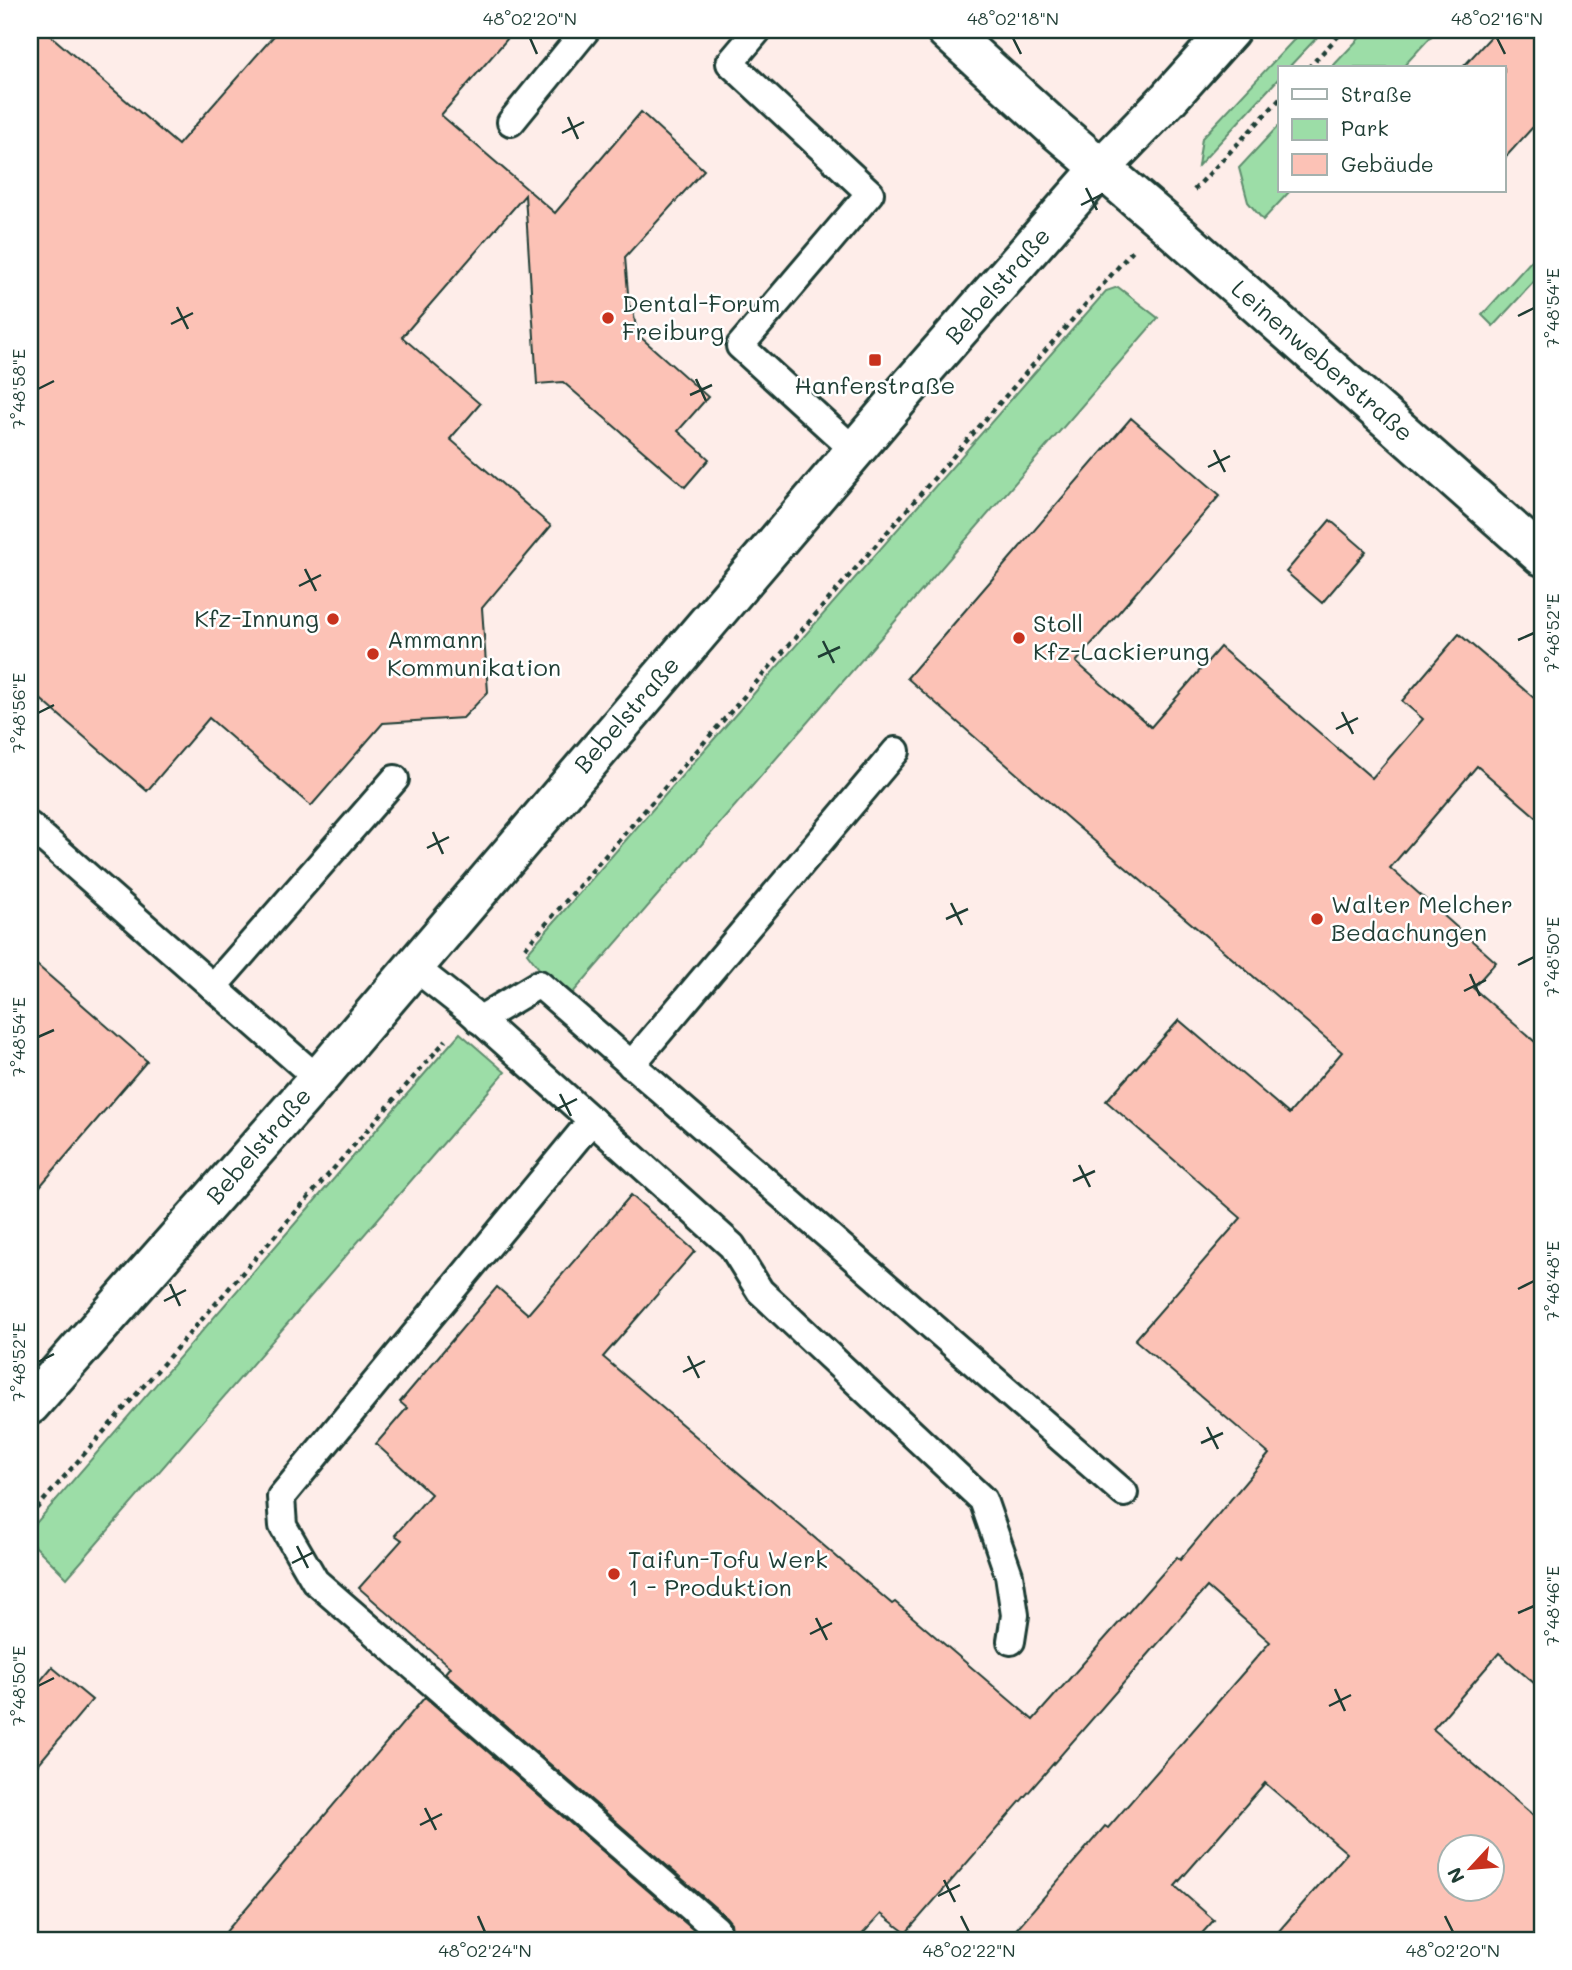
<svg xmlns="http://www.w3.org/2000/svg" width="1572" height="1970" viewBox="0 0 1572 1970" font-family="Mali,sans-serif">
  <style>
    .green { fill: #9cdda7; stroke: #5e8d6e; stroke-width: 2 }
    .building { fill: #fcc2b6; stroke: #1f3d34; stroke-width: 2; fill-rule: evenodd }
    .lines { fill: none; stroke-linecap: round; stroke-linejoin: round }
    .lane-casing { stroke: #1f3d34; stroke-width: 32 }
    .street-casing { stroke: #1f3d34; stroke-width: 44 }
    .secondary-casing { stroke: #1f3d34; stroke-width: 44 }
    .path { stroke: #1f3d34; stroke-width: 4.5; stroke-dasharray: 5 5; stroke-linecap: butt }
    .lane { stroke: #fff; stroke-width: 26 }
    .street { stroke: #fff; stroke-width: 38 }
    .secondary { stroke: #fff; stroke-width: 38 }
    .ticks { fill: none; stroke: #1f3d34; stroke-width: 2.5 }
    .poi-dot { fill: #c8321e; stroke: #fff; stroke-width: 2.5 }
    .labels { text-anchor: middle; stroke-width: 5; stroke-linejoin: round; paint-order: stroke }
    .street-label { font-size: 24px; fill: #1f3d34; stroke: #fff }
    .poi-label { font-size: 24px; fill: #1f3d34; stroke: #fff; text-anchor: start }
    .neatline { fill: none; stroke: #1f3d34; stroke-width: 2.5 }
    .ticks-label { font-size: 18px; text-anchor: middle; fill: #1f3d34 }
  </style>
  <rect width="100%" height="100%" fill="#feede9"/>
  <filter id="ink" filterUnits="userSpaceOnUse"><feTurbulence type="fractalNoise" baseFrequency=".0143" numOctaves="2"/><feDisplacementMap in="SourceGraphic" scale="14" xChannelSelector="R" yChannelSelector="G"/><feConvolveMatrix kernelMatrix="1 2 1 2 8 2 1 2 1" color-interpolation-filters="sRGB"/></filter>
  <g filter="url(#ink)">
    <g class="green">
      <path d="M 1303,30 L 1324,30 L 1288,68 L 1280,68 L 1280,77 L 1198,166 L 1202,138 Z"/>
      <path d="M 1367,30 L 1437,30 L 1402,68 L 1331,68 Z"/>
      <path d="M 1280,124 L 1280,191 L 1290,191 L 1263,220 L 1248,202 L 1239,168 Z"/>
      <path d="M 1542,249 L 1542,273 L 1493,326 L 1482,315 Z"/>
      <path d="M 1118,287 L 1158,318 L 565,1002 L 527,953 L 1106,291 Z"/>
      <path d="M 460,1033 L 505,1072 L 67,1578 L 30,1541 L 30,1530 Z"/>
    </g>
    <g class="building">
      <path d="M 30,30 L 44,30 L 178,145 L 279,30 L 515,30 L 441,115 L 555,213 L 641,112 L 704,170 L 625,257 L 629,305 L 633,310 L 637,334 L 708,397 L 678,431 L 709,459 L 685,487 L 563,382 L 537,384 L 525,195 L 402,337 L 480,404 L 450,439 L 551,526 L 482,608 L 488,692 L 463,718 L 383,723 L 311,806 L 209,718 L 147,791 L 30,690 Z"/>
      <path d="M 1497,30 L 1542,30 L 1542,117 L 1504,159 L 1504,68 L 1462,68 Z"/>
      <path d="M 1131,418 L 1220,495 L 1076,662 L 1151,727 L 1220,647 L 1372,778 L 1423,719 L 1402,701 L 1459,634 L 1542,705 L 1542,822 L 1477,766 L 1390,868 L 1496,962 L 1473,988 L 1542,1048 L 1542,1690 L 1499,1653 L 1433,1729 L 1542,1823 L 1542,1940 L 1271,1940 L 1347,1853 L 1265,1783 L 1175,1886 L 1214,1920 L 1196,1940 L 1007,1940 L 1105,1826 L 1108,1828 L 1270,1642 L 1207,1587 L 906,1933 L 881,1914 L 857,1940 L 727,1940 L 732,1931 L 731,1923 L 726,1917 L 445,1673 L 450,1667 L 359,1588 L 402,1540 L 395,1535 L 431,1494 L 376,1444 L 407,1408 L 400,1402 L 497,1287 L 528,1314 L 631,1195 L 695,1251 L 603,1357 L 892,1604 L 895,1602 L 1033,1720 L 1177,1557 L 1180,1560 L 1269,1454 L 1135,1340 L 1241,1218 L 1106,1101 L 1179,1020 L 1289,1114 L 1342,1052 L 1071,821 L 907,678 ZM 1450,1847 L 1492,1847 L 1492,1889 L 1450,1889 Z"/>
      <path d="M 1330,520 L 1366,551 L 1322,603 L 1286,572 Z"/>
      <path d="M 30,959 L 147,1061 L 30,1198 Z"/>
      <path d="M 52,1667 L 92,1700 L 30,1774 L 30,1693 Z"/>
      <path d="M 425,1697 L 705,1940 L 219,1940 Z"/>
    </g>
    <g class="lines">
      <defs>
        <g id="lane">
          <path d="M 758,30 L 730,63 L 870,193 L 740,346 L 854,450"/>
          <path d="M 511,122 L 586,30"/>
          <path d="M 30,826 L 318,1079"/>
          <path d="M 413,966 L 470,1011 L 732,1246 L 760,1291 L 983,1500 L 1009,1575 L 1015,1615 L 1011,1641"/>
          <path d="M 213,987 L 395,779"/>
          <path d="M 479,1020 L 539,984 L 1124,1493"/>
          <path d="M 631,1065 L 896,751"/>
          <path d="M 592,1120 L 281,1497 L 283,1526 L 315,1581 L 716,1929"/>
        </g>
        <path id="street" d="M 946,30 L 1054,128 L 1162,220 L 1542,556"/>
        <path id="secondary" d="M 30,1405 L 318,1079 L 909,387 L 1100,169 L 1169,98 L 1230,30"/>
      </defs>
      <use href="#lane" class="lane-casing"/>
      <use href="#street" class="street-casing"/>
      <use href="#secondary" class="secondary-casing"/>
      <g class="path">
        <path d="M 1308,68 L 1344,30"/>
        <path d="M 1194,190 L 1280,99"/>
        <path d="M 525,948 L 1133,250"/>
        <path d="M 30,1516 L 446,1040"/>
      </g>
      <use href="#lane" class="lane"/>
      <use href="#street" class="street"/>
      <use href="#secondary" class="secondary"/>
    </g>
  </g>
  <path class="ticks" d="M 530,38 L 537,54M 1013,38 L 1021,54M 1497,38 L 1505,54M 568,117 L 578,139M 562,133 L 584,122M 1086,188 L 1097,210M 1081,205 L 1103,194M 177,307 L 188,329M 1518,316 L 1534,308M 171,324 L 193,313M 696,379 L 706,401M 38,389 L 54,381M 690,395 L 712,385M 1214,450 L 1225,472M 1208,467 L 1230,456M 305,569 L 316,591M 299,586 L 321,575M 1518,640 L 1534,633M 823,641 L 834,663M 818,657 L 840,647M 1342,712 L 1353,734M 38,713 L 54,705M 1336,729 L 1358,718M 433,832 L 443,854M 427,848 L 449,837M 951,903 L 962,925M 946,919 L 968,909M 1518,965 L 1534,957M 1470,974 L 1480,996M 1464,991 L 1486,980M 38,1037 L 54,1030M 560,1094 L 571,1116M 555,1110 L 577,1099M 1079,1165 L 1090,1187M 1073,1181 L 1095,1171M 170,1284 L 180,1306M 1518,1289 L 1534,1281M 164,1301 L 186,1290M 688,1356 L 699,1378M 38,1362 L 54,1354M 683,1372 L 705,1361M 1207,1427 L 1218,1449M 1201,1443 L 1223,1433M 297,1546 L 308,1568M 292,1563 L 314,1552M 1518,1613 L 1534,1606M 816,1618 L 827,1640M 810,1634 L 832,1623M 38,1686 L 54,1678M 1335,1689 L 1345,1711M 1329,1706 L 1351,1695M 425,1808 L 436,1830M 420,1825 L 442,1814M 944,1880 L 955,1902M 938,1896 L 960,1885M 478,1916 L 485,1932M 961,1916 L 969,1932M 1445,1916 L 1453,1932"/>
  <g class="poi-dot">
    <circle cx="608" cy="318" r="7"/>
    <rect x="868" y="353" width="14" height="14" rx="3.5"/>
    <circle cx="333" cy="619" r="7"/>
    <circle cx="1019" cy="638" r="7"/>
    <circle cx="373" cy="654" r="7"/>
    <circle cx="1317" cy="919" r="7"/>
    <circle cx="614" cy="1574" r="7"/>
  </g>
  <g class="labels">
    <g class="street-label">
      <text transform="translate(998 286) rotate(-49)" y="8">Bebelstraße</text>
      <text transform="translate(1322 361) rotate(41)" y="8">Leinenweberstraße</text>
      <text transform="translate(627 715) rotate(-49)" y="8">Bebelstraße</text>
      <text transform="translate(259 1146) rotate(-49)" y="8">Bebelstraße</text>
    </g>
    <g class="poi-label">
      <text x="622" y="312">Dental-Forum<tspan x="622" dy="28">Freiburg</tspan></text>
      <text x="875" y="394" text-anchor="middle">Hanferstraße</text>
      <text x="319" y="627" text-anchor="end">Kfz-Innung</text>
      <text x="1033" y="632">Stoll<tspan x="1033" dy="28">Kfz-Lackierung</tspan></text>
      <text x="387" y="648">Ammann<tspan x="387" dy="28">Kommunikation</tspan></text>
      <text x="1331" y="913">Walter Melcher<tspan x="1331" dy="28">Bedachungen</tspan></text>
      <text x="628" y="1568">Taifun-Tofu Werk<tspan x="628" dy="28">1 - Produktion</tspan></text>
    </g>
  </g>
  <rect width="1572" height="1970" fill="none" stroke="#fff" stroke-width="77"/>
  <rect x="1278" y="66" width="228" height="126" fill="#ffffff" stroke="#a5b1ae" stroke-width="2"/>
  <rect x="1292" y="89" width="35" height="10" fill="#ffffff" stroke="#a5b1ae" stroke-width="2"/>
  <text x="1341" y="102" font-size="21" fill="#1f3d34">Straße</text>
  <rect x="1292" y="119" width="35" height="21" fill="#9cdda7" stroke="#a5b1ae" stroke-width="2"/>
  <text x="1341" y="136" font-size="21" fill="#1f3d34">Park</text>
  <rect x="1292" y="154" width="35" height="21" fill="#fcc2b6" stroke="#a5b1ae" stroke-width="2"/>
  <text x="1341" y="172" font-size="21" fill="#1f3d34">Gebäude</text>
  <g transform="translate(1471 1868) rotate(244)"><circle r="33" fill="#ffffff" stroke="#a5b1ae" stroke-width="2"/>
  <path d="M0-5L12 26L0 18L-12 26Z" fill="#c8321e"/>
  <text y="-10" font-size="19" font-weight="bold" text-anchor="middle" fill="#1f3d34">N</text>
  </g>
  <rect x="38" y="38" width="1496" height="1894" class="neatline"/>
  <g class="ticks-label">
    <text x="530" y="25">48°02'20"N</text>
    <text x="1013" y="25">48°02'18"N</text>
    <text x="1497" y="25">48°02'16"N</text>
    <text transform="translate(1553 308) rotate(-90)" y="6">7°48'54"E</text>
    <text transform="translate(19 389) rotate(-90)" y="6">7°48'58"E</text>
    <text transform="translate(1553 633) rotate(-90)" y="6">7°48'52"E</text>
    <text transform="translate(19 713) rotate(-90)" y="6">7°48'56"E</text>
    <text transform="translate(1553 957) rotate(-90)" y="6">7°48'50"E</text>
    <text transform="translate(19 1037) rotate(-90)" y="6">7°48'54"E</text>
    <text transform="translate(1553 1281) rotate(-90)" y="6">7°48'48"E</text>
    <text transform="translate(19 1362) rotate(-90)" y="6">7°48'52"E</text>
    <text transform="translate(1553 1606) rotate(-90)" y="6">7°48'46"E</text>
    <text transform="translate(19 1686) rotate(-90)" y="6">7°48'50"E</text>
    <text x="485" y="1957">48°02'24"N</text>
    <text x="969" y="1957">48°02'22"N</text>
    <text x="1453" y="1957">48°02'20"N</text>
  </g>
</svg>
